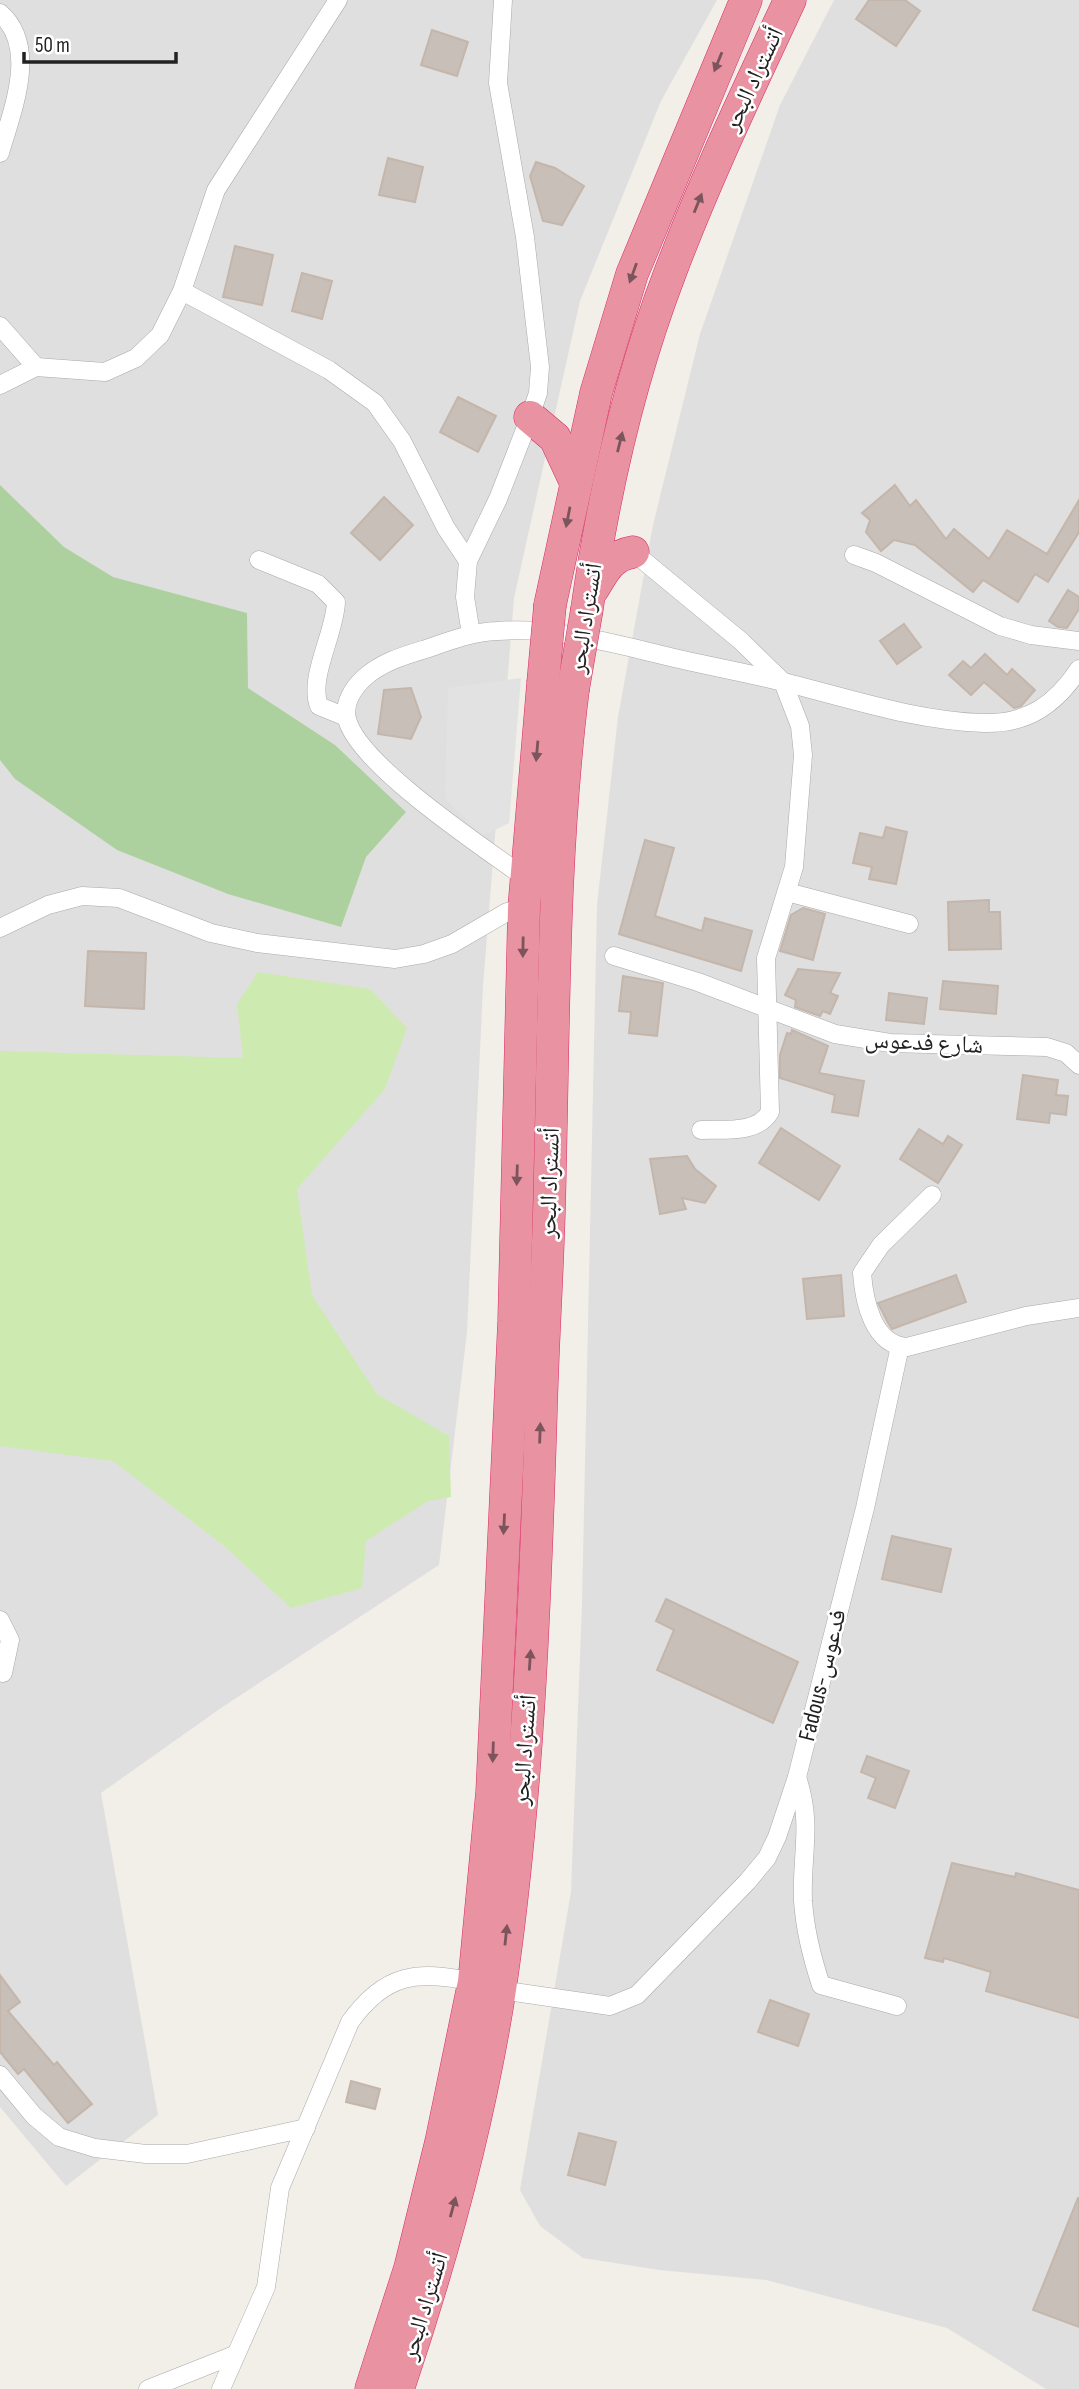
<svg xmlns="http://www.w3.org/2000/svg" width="1079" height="2389" viewBox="0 0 1079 2389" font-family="'Sofia Sans Condensed','Noto Naskh Arabic',sans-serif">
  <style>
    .residential { fill: #e0dfdf }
    .grass { fill: #cdebb0 }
    .forest { fill: #add19e }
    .parking { fill: #e2e2e2 }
    .building { fill: #c7bfb8; stroke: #c4b6ab; stroke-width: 2 }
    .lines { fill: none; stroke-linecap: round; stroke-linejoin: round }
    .street-casing { stroke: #a9a9a9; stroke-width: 19 }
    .highway-casing { stroke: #dc2a67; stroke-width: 33 }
    .street { stroke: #fff; stroke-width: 18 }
    .highway { stroke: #e892a2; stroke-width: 32 }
    .highway-bridge-casing { stroke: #dc2a67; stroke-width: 33; stroke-linecap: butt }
    .highway-bridge { stroke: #e892a2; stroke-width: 32 }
    .oneway { fill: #7b545c }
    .labels { text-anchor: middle; stroke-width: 5; stroke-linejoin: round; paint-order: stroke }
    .street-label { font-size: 24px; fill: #222; stroke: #fff }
  </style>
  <rect width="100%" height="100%" fill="#f2efe9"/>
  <g class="residential">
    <path d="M 0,0 L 717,0 L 661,101 L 580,301 L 514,598 L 483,986 L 467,1332 L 439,1565 L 221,1708 L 101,1793 L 158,2115 L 66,2186 L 0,2107 Z"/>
    <path d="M 834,0 L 1079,0 L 1079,2389 L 1046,2389 L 947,2328 L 766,2280 L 659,2270 L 583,2258 L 540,2226 L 520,2190 L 571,1892 L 582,1604 L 597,905 L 618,717 L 653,525 L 700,334 L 780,105 Z"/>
  </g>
  <path class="grass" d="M 258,972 L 370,989 L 407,1028 L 385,1089 L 297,1189 L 312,1295 L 377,1394 L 449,1436 L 451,1497 L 428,1501 L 366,1541 L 362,1588 L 291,1608 L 224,1546 L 113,1461 L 0,1446 L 0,1051 L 243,1058 L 237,1004 Z"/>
  <path class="forest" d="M 0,485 L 64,547 L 113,577 L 247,613 L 248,688 L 335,745 L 406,812 L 366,857 L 341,927 L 228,894 L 117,850 L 15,779 L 0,760 Z"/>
  <path class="parking" d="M 521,678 L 509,823 L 482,836 L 445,798 L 448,688 Z"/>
  <g class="building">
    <path d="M 869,0 L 905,0 L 920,11 L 896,46 L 856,19 Z"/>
    <path d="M 432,30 L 468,42 L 457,76 L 421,65 Z"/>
    <path d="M 388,158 L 423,167 L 415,202 L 379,195 Z"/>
    <path d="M 536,162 L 555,168 L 584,186 L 562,225 L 543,221 L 530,176 Z"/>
    <path d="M 235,246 L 273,255 L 262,305 L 223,297 Z"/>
    <path d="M 302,273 L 332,281 L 322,319 L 292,311 Z"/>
    <path d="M 458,397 L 496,416 L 478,452 L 440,432 Z"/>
    <path d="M 895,485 L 910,506 L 916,500 L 946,539 L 954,529 L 989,559 L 1007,530 L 1047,554 L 1079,500 L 1079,532 L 1048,582 L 1035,574 L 1018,602 L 983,580 L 973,592 L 915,545 L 894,540 L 881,551 L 866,532 L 870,520 L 862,513 Z"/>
    <path d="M 384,497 L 413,525 L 380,560 L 351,533 Z"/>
    <path d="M 1068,590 L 1079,597 L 1079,609 L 1067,628 L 1058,627 L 1049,621 Z"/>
    <path d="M 904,624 L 921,647 L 897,664 L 880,641 Z"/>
    <path d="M 985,654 L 1007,675 L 1012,669 L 1035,690 L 1021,706 L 1014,708 L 984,682 L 971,695 L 949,675 L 963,661 L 971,668 Z"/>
    <path d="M 411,688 L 421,717 L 411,739 L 378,734 L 384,690 Z"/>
    <path d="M 886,827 L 907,832 L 896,884 L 869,879 L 872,867 L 853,863 L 860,833 L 883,838 Z"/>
    <path d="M 645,840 L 674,848 L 655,916 L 702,931 L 705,918 L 752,931 L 741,971 L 619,934 Z"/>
    <path d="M 989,900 L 989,912 L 1000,912 L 1001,949 L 949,950 L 948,902 Z"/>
    <path d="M 803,908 L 825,914 L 813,960 L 780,951 L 791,915 Z"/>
    <path d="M 88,951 L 146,953 L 144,1009 L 85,1006 Z"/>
    <path d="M 798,969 L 840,973 L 830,993 L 838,996 L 830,1014 L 823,1011 L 820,1016 L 795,1007 L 796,1000 L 785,995 Z"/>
    <path d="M 623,976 L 663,983 L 657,1036 L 629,1033 L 631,1012 L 619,1011 Z"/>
    <path d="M 943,981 L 998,986 L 996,1014 L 940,1009 Z"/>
    <path d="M 889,993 L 927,998 L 924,1024 L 886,1020 Z"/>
    <path d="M 792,1030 L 828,1046 L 819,1073 L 864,1081 L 858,1116 L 832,1112 L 835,1095 L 780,1078 L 780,1055 L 787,1033 L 791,1034 Z"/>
    <path d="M 1023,1075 L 1058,1080 L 1056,1095 L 1068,1096 L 1066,1115 L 1050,1113 L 1049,1123 L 1017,1119 Z"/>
    <path d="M 781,1128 L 840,1166 L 819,1200 L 759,1163 Z"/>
    <path d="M 919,1129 L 943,1144 L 948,1136 L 962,1145 L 938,1183 L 900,1159 Z"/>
    <path d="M 687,1156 L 695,1169 L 716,1186 L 705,1203 L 682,1198 L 686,1209 L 660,1214 L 650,1159 Z"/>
    <path d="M 841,1275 L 844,1316 L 807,1319 L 803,1279 Z"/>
    <path d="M 956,1275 L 966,1302 L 892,1329 L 888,1323 L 878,1303 Z"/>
    <path d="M 892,1536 L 951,1549 L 941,1592 L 882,1579 Z"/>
    <path d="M 666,1599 L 798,1662 L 773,1723 L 657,1670 L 674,1630 L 656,1621 Z"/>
    <path d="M 867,1756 L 909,1771 L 895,1808 L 868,1798 L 876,1778 L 861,1772 Z"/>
    <path d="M 952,1863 L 1015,1877 L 1016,1873 L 1079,1890 L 1079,2018 L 986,1991 L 991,1972 L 944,1958 L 943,1962 L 925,1958 Z"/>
    <path d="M 0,1975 L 20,2002 L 8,2011 L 54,2065 L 57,2062 L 92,2104 L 68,2123 L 24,2069 L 18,2074 L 0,2052 Z"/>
    <path d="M 770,2000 L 809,2014 L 798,2046 L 758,2032 Z"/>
    <path d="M 351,2081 L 380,2089 L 375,2109 L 346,2102 Z"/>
    <path d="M 579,2133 L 616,2142 L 605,2185 L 568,2175 Z"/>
    <path d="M 1078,2198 L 1079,2198 L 1079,2327 L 1033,2310 Z"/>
  </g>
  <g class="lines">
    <defs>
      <g id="street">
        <path d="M 0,13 C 39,47 12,111 0,153"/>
        <path d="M 182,291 L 329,370 L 375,403 L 402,441 L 446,528 L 468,561"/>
        <path d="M 0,326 L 36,367"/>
        <path d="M 0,385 L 36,367 L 105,372 L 136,358 L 160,335 L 182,291 L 216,190 L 338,0"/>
        <path d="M 633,552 L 741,641 L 783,682 L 800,726 L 803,755 L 794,867 L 766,958 L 770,1112 C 757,1134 725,1129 701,1130"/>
        <path d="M 854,555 L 876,563 L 1000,626 L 1031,635 L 1079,641"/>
        <path d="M 259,560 L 318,584 L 336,602 C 335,634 308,677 319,706 L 346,717"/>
        <path d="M 471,634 L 465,597 L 468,561 L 498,499 L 530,417 L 538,393 L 540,367 L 525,237 L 498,83 L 503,0"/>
        <path d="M 527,879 C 486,849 358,765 347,719 C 343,704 353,688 364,678 C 382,662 403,656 426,649 C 449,641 472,632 497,631 C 549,627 604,641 654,653 C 696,664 740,671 783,682 C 849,698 915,721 984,723 C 1028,724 1056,704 1079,669"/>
        <path d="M 787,892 L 909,924"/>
        <path d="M 0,928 L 48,905 L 82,896 L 119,898 L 211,933 L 257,943 L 395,959 L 424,954 L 452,944 L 507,912 L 524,908"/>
        <path d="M 614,956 L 698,982 L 835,1034 L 890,1043 L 1047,1047 L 1066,1053 L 1079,1065"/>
        <path d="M 932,1195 L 881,1245 L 862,1273 C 864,1301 873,1345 907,1347 L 1026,1316 L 1079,1308"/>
        <path d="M 0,1620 L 10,1640 L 3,1673"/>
        <path d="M 797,1777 C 813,1825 801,1854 803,1901 C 805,1930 812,1958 821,1985 L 897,2006"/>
        <path d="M 500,1990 L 610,2006 L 637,1995 L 747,1882 L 767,1858 L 777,1837 L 797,1777 L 865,1508 L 900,1346"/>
        <path d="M 0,2075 L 34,2116 L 59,2137 L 95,2148 L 146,2154 L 187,2154 L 306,2128"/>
        <path d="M 148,2389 L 234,2355"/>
        <path d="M 221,2389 L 266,2287 L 280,2188 L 350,2022 C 385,1973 417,1970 474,1982"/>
      </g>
      <g id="highway">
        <path d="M 530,417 L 555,438 L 575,481"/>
        <path d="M 593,589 C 604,571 610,556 633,552"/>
        <path d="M 550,605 L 596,393 L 632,274 L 746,0"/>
        <path d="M 587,609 C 603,496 629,380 670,273 C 705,180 748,90 790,0"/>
        <path d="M 371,2389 L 410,2268 L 441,2142 L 474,1982 L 492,1792 L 514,1321 L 524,908 L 543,683"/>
        <path d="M 398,2389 C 442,2259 479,2125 500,1989 C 528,1799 535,1605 541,1413 C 543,1333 549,1252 550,1172 C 554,1011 553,851 573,690"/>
      </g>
    </defs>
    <use href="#street" class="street-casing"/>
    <use href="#highway" class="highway-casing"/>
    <use href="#street" class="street"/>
    <use href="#highway" class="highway"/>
    <defs>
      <g id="highway-bridge">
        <path d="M 543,683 L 550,605"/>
        <path d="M 573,690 L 587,609"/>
      </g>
    </defs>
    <use href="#highway-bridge" class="highway-bridge-casing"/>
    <use href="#highway-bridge" class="highway-bridge"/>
  </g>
  <defs><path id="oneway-solid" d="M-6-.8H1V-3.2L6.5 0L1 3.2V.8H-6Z" transform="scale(1.75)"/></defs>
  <g class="oneway">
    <use href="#oneway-solid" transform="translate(718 62) rotate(112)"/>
    <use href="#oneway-solid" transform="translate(698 203) rotate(-68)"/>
    <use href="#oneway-solid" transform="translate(633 273) rotate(110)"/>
    <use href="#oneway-solid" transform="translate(620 442) rotate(-76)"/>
    <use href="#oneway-solid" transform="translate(568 517) rotate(101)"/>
    <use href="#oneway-solid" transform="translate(537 751) rotate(95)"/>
    <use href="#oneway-solid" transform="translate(523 947) rotate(91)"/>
    <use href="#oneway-solid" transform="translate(517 1175) rotate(92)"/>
    <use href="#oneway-solid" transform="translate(540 1433) rotate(-88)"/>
    <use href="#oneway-solid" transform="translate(504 1524) rotate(93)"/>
    <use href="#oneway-solid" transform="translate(530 1660) rotate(-86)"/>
    <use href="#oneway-solid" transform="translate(493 1752) rotate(92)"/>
    <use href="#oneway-solid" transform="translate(506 1935) rotate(-84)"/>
    <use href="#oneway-solid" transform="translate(453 2207) rotate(-75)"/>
  </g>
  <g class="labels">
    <g class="street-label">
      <text transform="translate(753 79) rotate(-65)" y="8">أتستراد البحر</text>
      <text transform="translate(585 618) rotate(-81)" y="8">أتستراد البحر</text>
      <text transform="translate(924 1042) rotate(3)" y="8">شارع فدعوس</text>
      <text transform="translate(549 1183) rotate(-88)" y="8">أتستراد البحر</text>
      <text transform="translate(822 1675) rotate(-76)" y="8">Fadous-فدعوس</text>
      <text transform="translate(524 1750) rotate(-86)" y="8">أتستراد البحر</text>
      <text transform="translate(424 2306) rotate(-73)" y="8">أتستراد البحر</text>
    </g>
  </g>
  <path d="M24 52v10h152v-10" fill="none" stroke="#222222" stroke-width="3.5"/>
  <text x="35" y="52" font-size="21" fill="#222222" stroke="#ffffff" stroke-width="5" paint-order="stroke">50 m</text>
</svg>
